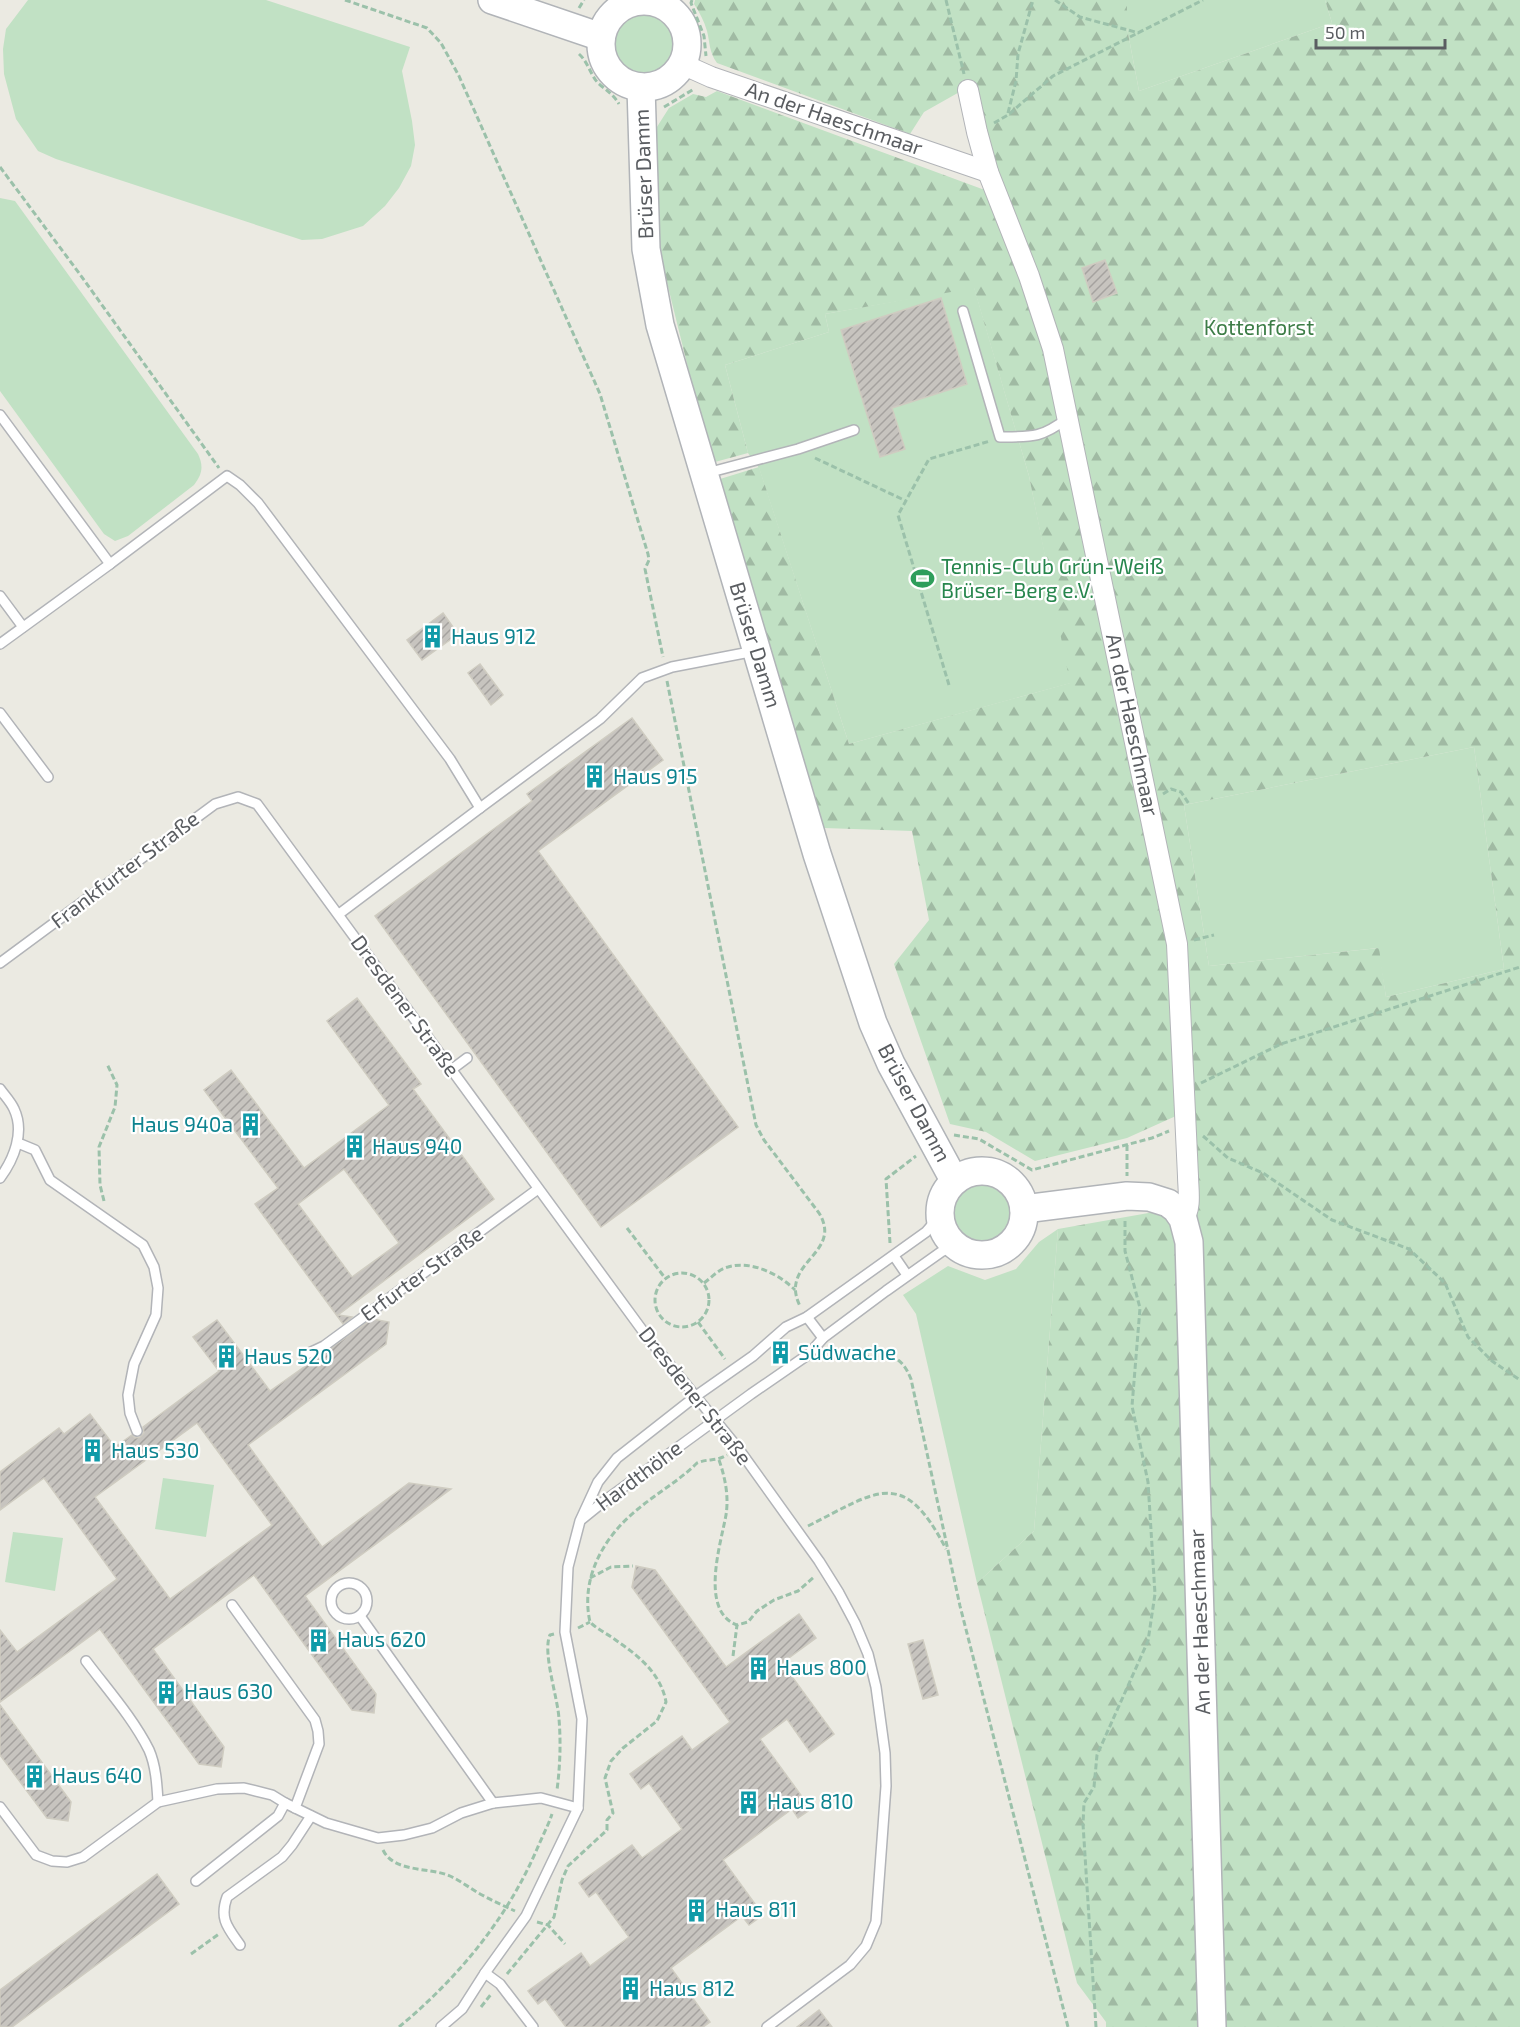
<svg xmlns="http://www.w3.org/2000/svg" width="1520" height="2027" viewBox="0 0 1520 2027" font-family="'Exo 2',sans-serif">
  <style>
    .green { fill: #c1e1c4 }
    .forest { fill: url(#forest-firs); fill-rule: evenodd }
    .building { fill: url(#building-hatch); stroke: #cfccc1; stroke-width: 1.5; fill-rule: evenodd }
    .lines { fill: none; stroke-linecap: round; stroke-linejoin: round }
    .lane-casing { stroke: #b2b4b8; stroke-width: 12 }
    .street-casing { stroke: #b2b4b8; stroke-width: 22 }
    .secondary-casing { stroke: #b1b4b8; stroke-width: 30 }
    .path { stroke: #9bc1aa; stroke-width: 3; stroke-dasharray: 6 3; stroke-linecap: butt }
    .lane { stroke: #fff; stroke-width: 9 }
    .street { stroke: #fff; stroke-width: 20 }
    .secondary { stroke: #fff; stroke-width: 27 }
    .labels { text-anchor: middle; stroke-width: 4.5; stroke-linejoin: round; paint-order: stroke }
    .street-label { font-size: 21px; fill: #5a5d61; stroke: #fff }
    .park-label { font-size: 21px; fill: #3d7d47; stroke: #fff }
    .leisure-label { font-size: 21px; fill: #27864d; stroke: #fff; text-anchor: start }
    .culture-label { font-size: 21px; fill: #0d838f; stroke: #fff; text-anchor: start }
  </style>
  <defs>
    <pattern id="forest-firs" width="22" height="20" patternUnits="userSpaceOnUse" patternTransform="scale(1.5)"><rect width="22" height="20" fill="#c1e1c4"/><path d="M5 1l3.5 6h-7zM16 11l3.5 6h-7z" fill="#a0baa3"/></pattern>
    <pattern id="building-hatch" width="6" height="6" patternUnits="userSpaceOnUse" patternTransform="scale(1.5)"><rect width="6" height="6" fill="#c7c4bf"/><path d="M-1 1l2-2M0 6l6-6M5 7l2-2" fill="none" stroke="#a5a29f"/></pattern>
  </defs>
  <rect width="100%" height="100%" fill="#ebeae2"/>
  <g class="green">
    <path d="M 28,0 L 266,0 L 410,47 L 402,71 L 412,121 L 415,145 L 411,166 L 399,188 L 385,206 L 363,226 L 322,239 L 302,240 L 56,159 L 38,151 L 16,119 L 4,74 L 3,49 L 6,29 Z"/>
    <path d="M 1127,0 L 1325,0 L 1332,23 L 1139,91 L 1127,28 Z"/>
    <circle cx="645" cy="44" r="31"/>
    <path d="M 0,198 L 15,201 L 198,454 C 204,467 202,474 194,485 L 128,536 L 115,541 L 104,534 L 0,391 Z"/>
    <path d="M 974,287 L 1029,476 L 1071,683 L 849,744 L 759,468 L 748,453 L 725,365 L 829,332 L 825,314 Z"/>
    <path d="M 1474,747 L 1504,969 L 1386,997 L 1378,948 L 1209,966 L 1184,805 Z"/>
    <circle cx="983" cy="1214" r="31"/>
    <path d="M 1058,1229 L 1034,1531 L 977,1583 L 916,1314 L 903,1295 L 948,1266 L 985,1280 L 1016,1269 L 1039,1242 Z"/>
    <path d="M 163,1478 L 214,1485 L 206,1537 L 155,1529 Z"/>
    <path d="M 13,1532 L 63,1538 L 55,1591 L 5,1582 Z"/>
  </g>
  <path class="forest" d="M 695,0 L 1127,0 L 1127,28 L 1139,91 L 1332,23 L 1325,0 L 1520,0 L 1520,2027 L 1106,2027 L 1106,2022 L 1077,1983 L 977,1583 L 1034,1531 L 1058,1229 L 1188,1206 L 1187,1111 L 1127,1138 L 1035,1161 L 986,1132 L 950,1124 L 894,964 L 929,920 L 912,831 L 824,828 L 720,479 L 759,467 L 849,744 L 1070,683 L 1029,476 L 974,288 L 825,314 L 829,332 L 725,365 L 748,453 L 715,462 L 696,400 L 658,246 L 655,130 L 669,108 L 693,94 L 706,97 L 717,91 L 982,189 L 1001,184 L 963,90 L 924,112 L 910,134 L 717,63 C 709,52 710,43 707,31 C 704,21 700,13 694,4 ZM 1474,747 L 1504,969 L 1386,997 L 1379,948 L 1209,966 L 1184,805 Z"/>
  <g class="building">
    <path d="M 1105,260 L 1117,293 L 1093,302 L 1082,268 Z"/>
    <path d="M 941,298 L 967,384 L 892,408 L 905,449 L 880,457 L 841,330 Z"/>
    <path d="M 443,613 L 458,634 L 422,660 L 407,640 Z"/>
    <path d="M 480,664 L 503,695 L 491,705 L 468,673 Z"/>
    <path d="M 632,718 L 663,760 L 538,851 L 738,1127 L 601,1227 L 375,916 L 532,801 L 527,794 Z"/>
    <path d="M 357,998 L 421,1084 L 413,1089 L 494,1199 L 338,1315 L 352,1317 L 343,1324 L 255,1204 L 278,1188 L 204,1090 L 231,1070 L 304,1168 L 389,1105 L 327,1021 ZM 344,1169 L 399,1243 L 352,1277 L 298,1204 Z"/>
    <path d="M 372,1319 L 389,1322 L 386,1344 L 248,1445 L 322,1547 L 409,1483 L 451,1489 L 305,1596 L 376,1694 L 374,1713 L 352,1710 L 254,1575 L 153,1649 L 224,1747 L 221,1767 L 199,1764 L 100,1629 L 0,1702 L 0,1630 L 17,1652 L 117,1579 L 44,1478 L 0,1510 L 0,1472 L 59,1428 L 64,1434 L 90,1414 L 115,1447 L 132,1435 L 135,1438 L 140,1437 L 144,1433 L 143,1427 L 219,1371 L 193,1337 L 217,1320 L 270,1391 ZM 197,1423 L 272,1525 L 170,1599 L 95,1497 Z"/>
    <path d="M 636,1566 L 655,1570 L 726,1667 L 799,1614 L 816,1638 L 782,1663 L 834,1734 L 810,1752 L 787,1719 L 760,1739 L 811,1809 L 798,1818 L 792,1809 L 723,1860 L 763,1915 L 749,1925 L 742,1916 L 671,1968 L 710,2022 L 703,2027 L 566,2027 L 545,1999 L 538,2004 L 528,1991 L 581,1953 L 590,1966 L 629,1937 L 596,1892 L 589,1897 L 579,1883 L 632,1845 L 642,1858 L 682,1829 L 649,1783 L 641,1789 L 630,1774 L 682,1736 L 692,1750 L 730,1722 L 632,1587 Z"/>
    <path d="M 923,1640 L 938,1695 L 923,1699 L 908,1644 Z"/>
    <path d="M 0,1705 L 71,1802 L 68,1821 L 47,1818 L 0,1755 Z"/>
    <path d="M 157,1874 L 179,1904 L 12,2027 L 0,2027 L 0,1990 Z"/>
    <path d="M 819,2010 L 832,2027 L 797,2027 Z"/>
  </g>
  <g class="lines">
    <defs>
      <g id="lane">
        <path d="M 963,311 L 1000,437 C 1033,437 1041,438 1068,418"/>
        <path d="M 0,415 L 110,564 L 0,644"/>
        <path d="M 707,473 L 798,449 L 854,430"/>
        <path d="M 110,564 L 227,476 L 240,485 L 258,503 L 450,759 L 480,808 L 339,914"/>
        <path d="M 0,596 L 23,627"/>
        <path d="M 0,713 L 48,777"/>
        <path d="M 480,808 L 600,719 L 642,678 L 672,667 L 755,651"/>
        <path d="M 0,963 L 215,804 L 238,797 L 257,804 L 648,1338 L 738,1448 L 819,1561 L 839,1593 L 855,1623 L 868,1654 L 876,1687 L 885,1753 L 886,1786 L 876,1922 L 866,1946 L 850,1965 L 767,2027"/>
        <path d="M 451,1070 L 467,1058"/>
        <path d="M 0,1089 C 5,1096 11,1102 14,1109 C 25,1132 14,1159 0,1178"/>
        <path d="M 18,1143 L 35,1150 L 50,1180 L 143,1245 L 154,1267 L 158,1288 L 156,1315 L 134,1364 L 128,1395 L 130,1413 L 137,1431"/>
        <path d="M 894,1256 L 907,1275"/>
        <path d="M 807,1317 L 823,1338"/>
        <path d="M 305,1355 L 324,1346 L 538,1189"/>
        <path d="M 582,1519 L 603,1502 L 751,1394 L 809,1354 L 823,1338 L 886,1291 L 941,1252 L 955,1245"/>
        <circle cx="349" cy="1601" r="18"/>
        <path d="M 232,1605 L 315,1720 L 318,1731 L 319,1744 L 295,1808"/>
        <path d="M 360,1616 L 493,1803"/>
        <path d="M 86,1661 C 107,1689 133,1718 149,1750 C 156,1766 157,1785 158,1802"/>
        <path d="M 0,1807 L 36,1855 L 52,1861 L 67,1862 L 83,1857 L 158,1802 L 217,1789 L 244,1788 L 272,1795 L 285,1803 L 326,1823 L 378,1838 L 404,1835 L 432,1828 L 461,1813 L 493,1803 L 541,1798 L 578,1808"/>
        <path d="M 196,1881 L 278,1816 L 285,1803"/>
        <path d="M 240,1945 C 228,1928 219,1919 227,1897 L 282,1857 L 292,1845 L 311,1816"/>
        <path d="M 485,1973 L 500,1984 L 533,2027"/>
        <path d="M 441,2027 L 462,2009 L 485,1973 L 526,1916 L 578,1808 L 582,1719 L 565,1632 L 568,1567 L 580,1521 L 598,1482 L 617,1458 L 696,1396 L 753,1356 L 786,1327 L 807,1317 L 926,1232 L 939,1217"/>
      </g>
      <g id="street">
        <path d="M 682,64 L 711,77 L 988,172"/>
        <path d="M 968,90 L 977,132 L 988,172 L 1029,276 L 1053,349 L 1177,944 L 1188,1176 C 1188,1188 1192,1209 1183,1219"/>
      </g>
      <g id="secondary">
        <path d="M 492,0 L 601,37"/>
        <circle cx="644" cy="44" r="43"/>
        <path d="M 641,87 L 646,249 L 660,325 L 817,854 L 873,1023 L 891,1064 L 954,1180"/>
        <circle cx="982" cy="1213" r="42"/>
        <path d="M 1024,1209 L 1127,1196 L 1149,1197 L 1168,1203 L 1176,1209 L 1183,1219 L 1189,1242 L 1212,2027"/>
      </g>
    </defs>
    <use href="#lane" class="lane-casing"/>
    <use href="#street" class="street-casing"/>
    <use href="#secondary" class="secondary-casing"/>
    <g class="path">
      <path d="M 345,0 L 427,28 L 441,43 L 459,76 L 600,394 L 648,554 L 649,560 L 645,569 L 663,657"/>
      <path d="M 692,0 L 691,3 L 704,36 L 706,56"/>
      <path d="M 946,0 L 964,74"/>
      <path d="M 1055,0 L 1080,17 L 1139,33"/>
      <path d="M 579,8 L 584,0"/>
      <path d="M 579,54 C 588,62 590,74 598,83 C 606,90 614,95 619,104"/>
      <path d="M 664,107 L 694,89"/>
      <path d="M 1008,113 L 1016,81 L 1018,54 L 1033,0"/>
      <path d="M 994,123 L 1008,115 L 1053,76 L 1203,0"/>
      <path d="M 0,167 L 79,273 L 219,468"/>
      <path d="M 815,458 L 906,501"/>
      <path d="M 667,681 L 756,1125 L 764,1140 L 819,1213 C 844,1254 778,1262 800,1306"/>
      <path d="M 949,685 L 898,515 L 929,459 L 990,441"/>
      <path d="M 1163,794 L 1171,789 L 1181,792 L 1189,804"/>
      <path d="M 1194,940 L 1214,935"/>
      <path d="M 1201,1083 L 1281,1044 L 1520,967"/>
      <path d="M 954,1135 L 979,1139 L 1032,1170 L 1152,1138 L 1169,1131"/>
      <path d="M 1203,1136 L 1228,1158 L 1263,1173 L 1332,1220 L 1409,1249 L 1445,1283 L 1468,1337 L 1492,1361 L 1520,1380"/>
      <path d="M 1127,1145 L 1127,1176"/>
      <path d="M 104,1201 L 100,1185 L 99,1147 L 115,1107 L 117,1085 L 107,1064"/>
      <path d="M 627,1228 L 665,1278"/>
      <path d="M 890,1243 L 886,1179 L 916,1156"/>
      <circle cx="682" cy="1300" r="27"/>
      <path d="M 704,1283 C 712,1277 719,1269 728,1267 C 751,1260 779,1274 795,1290"/>
      <path d="M 698,1322 L 725,1359"/>
      <path d="M 830,1347 C 859,1376 892,1331 911,1379 L 960,1606 L 1068,2027"/>
      <path d="M 719,1460 C 725,1477 729,1496 726,1515 C 721,1543 699,1611 737,1625 L 748,1622 L 757,1611 L 774,1600 L 798,1591 L 814,1577"/>
      <path d="M 808,1526 C 876,1492 903,1465 946,1549"/>
      <path d="M 590,1578 L 611,1567 L 633,1566"/>
      <path d="M 578,1628 L 590,1622"/>
      <path d="M 554,1634 L 550,1635 C 542,1652 558,1698 559,1719 C 561,1743 560,1767 557,1790"/>
      <path d="M 733,1656 L 737,1625"/>
      <path d="M 383,1850 C 394,1873 430,1867 450,1876 C 461,1881 471,1889 482,1895 C 493,1901 504,1906 515,1911"/>
      <path d="M 537,1922 L 548,1925 L 565,1944"/>
      <path d="M 191,1954 L 219,1934"/>
      <path d="M 507,1974 L 554,1917 L 562,1880 L 568,1866 L 607,1830 L 607,1820 L 613,1813 L 605,1778 L 611,1761 L 623,1748 L 657,1721 L 666,1702 C 661,1674 639,1656 617,1641 C 608,1634 598,1630 590,1622 C 580,1578 604,1536 638,1509 C 657,1493 679,1481 697,1463 C 709,1458 715,1462 727,1455"/>
      <path d="M 481,2007 L 492,1993"/>
      <path d="M 399,2027 C 458,1978 507,1919 537,1849 C 542,1837 548,1826 552,1814"/>
      <path d="M 1096,2027 L 1083,1824 L 1084,1803 L 1094,1787 L 1097,1755 L 1148,1641 L 1155,1594 L 1148,1482 L 1132,1406 L 1140,1308 L 1125,1251 L 1125,1218"/>
    </g>
    <use href="#lane" class="lane"/>
    <use href="#street" class="street"/>
    <use href="#secondary" class="secondary"/>
  </g>
  <defs>
    <symbol id="stadium-bare" viewBox="-9 -9 18 18"><path d="M0-5a6.5 5 0 1 0 0 10a6.5 5 0 1 0 0-10ZM-3.5-1.8h7v3.6h-7Z" fill="#2e9e5b" stroke="#fff" stroke-width="2.5" paint-order="stroke"/></symbol>
    <symbol id="building-bare" viewBox="-9 -9 18 18"><path d="M-4-6H4V6H1V3H-1V6H-4ZM-2.5-4.3h1.7v1.8h-1.7ZM.8-4.3h1.7v1.8H.8ZM-2.5-1h1.7V.8h-1.7ZM.8-1h1.7V.8H.8Z" fill="#0f9aa8" stroke="#fff" stroke-width="2.5" paint-order="stroke"/></symbol>
  </defs>
  <g fill-rule="evenodd">
    <use href="#stadium-bare" x="906" y="562" width="33" height="33"/>
    <use href="#building-bare" x="416" y="620" width="33" height="33"/>
    <use href="#building-bare" x="578" y="760" width="33" height="33"/>
    <use href="#building-bare" x="234" y="1108" width="33" height="33"/>
    <use href="#building-bare" x="338" y="1130" width="33" height="33"/>
    <use href="#building-bare" x="764" y="1336" width="33" height="33"/>
    <use href="#building-bare" x="210" y="1340" width="33" height="33"/>
    <use href="#building-bare" x="76" y="1434" width="33" height="33"/>
    <use href="#building-bare" x="302" y="1624" width="33" height="33"/>
    <use href="#building-bare" x="742" y="1652" width="33" height="33"/>
    <use href="#building-bare" x="150" y="1676" width="33" height="33"/>
    <use href="#building-bare" x="18" y="1760" width="33" height="33"/>
    <use href="#building-bare" x="732" y="1786" width="33" height="33"/>
    <use href="#building-bare" x="680" y="1894" width="33" height="33"/>
    <use href="#building-bare" x="614" y="1972" width="33" height="33"/>
  </g>
  <g class="labels">
    <g class="street-label">
      <text transform="translate(834 119) rotate(19)" y="7">An der Haeschmaar</text>
      <text transform="translate(644 174) rotate(-92)" y="7">Brüser Damm</text>
      <text transform="translate(755 645) rotate(73)" y="7">Brüser Damm</text>
      <text transform="translate(1132 725) rotate(78)" y="7">An der Haeschmaar</text>
      <text transform="translate(125 870) rotate(-37)" y="7">Frankfurter Straße</text>
      <text transform="translate(405 1006) rotate(54)" y="7">Dresdener Straße</text>
      <text transform="translate(914 1103) rotate(62)" y="7">Brüser Damm</text>
      <text transform="translate(422 1274) rotate(-36)" y="7">Erfurter Straße</text>
      <text transform="translate(695 1396) rotate(52)" y="7">Dresdener Straße</text>
      <text transform="translate(639 1476) rotate(-37)" y="7">Hardthöhe</text>
      <text transform="translate(1200 1622) rotate(-92)" y="7">An der Haeschmaar</text>
    </g>
    <g class="park-label">
      <text x="1259" y="335">Kottenforst</text>
    </g>
    <g class="leisure-label">
      <text x="941" y="574">Tennis-Club Grün-Weiß<tspan x="941" dy="24">Brüser-Berg e.V.</tspan></text>
    </g>
    <g class="culture-label">
      <text x="451" y="644">Haus 912</text>
      <text x="613" y="784">Haus 915</text>
      <text x="233" y="1132" text-anchor="end">Haus 940a</text>
      <text x="372" y="1154">Haus 940</text>
      <text x="798" y="1360">Südwache</text>
      <text x="244" y="1364">Haus 520</text>
      <text x="111" y="1458">Haus 530</text>
      <text x="337" y="1647">Haus 620</text>
      <text x="776" y="1675">Haus 800</text>
      <text x="184" y="1699">Haus 630</text>
      <text x="52" y="1783">Haus 640</text>
      <text x="767" y="1809">Haus 810</text>
      <text x="715" y="1917">Haus 811</text>
      <text x="649" y="1996">Haus 812</text>
    </g>
  </g>
  <path d="M1316 39v9h129v-9" fill="none" stroke="#5a5d61" stroke-width="3"/>
  <text x="1325" y="39" font-size="18" fill="#5a5d61" stroke="#ffffff" stroke-width="4.5" paint-order="stroke">50 m</text>
</svg>
